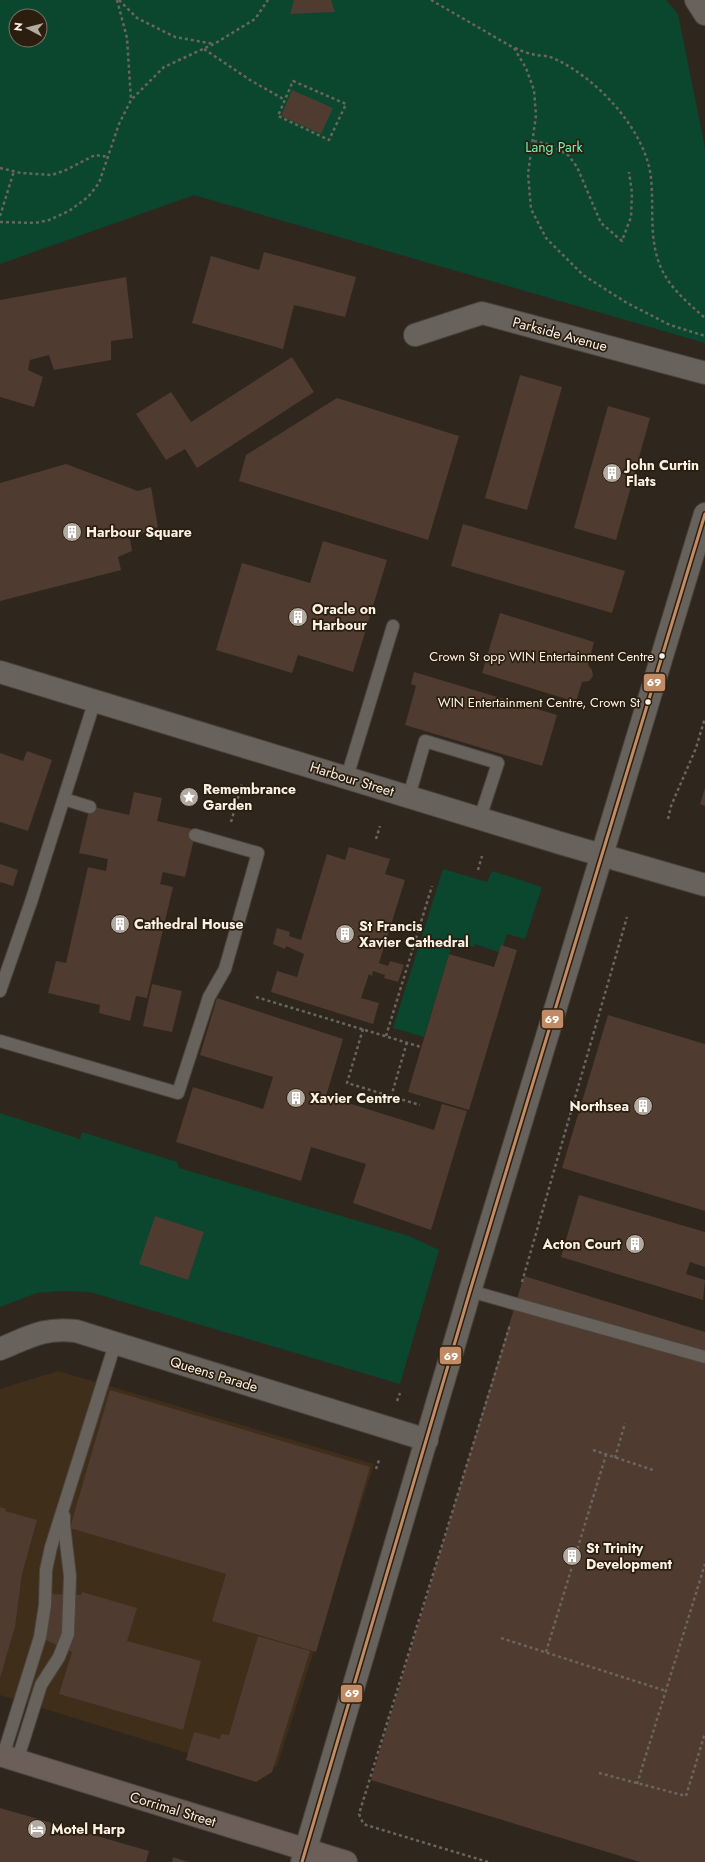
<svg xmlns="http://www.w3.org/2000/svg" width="705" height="1862" viewBox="0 0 705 1862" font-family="Jost,sans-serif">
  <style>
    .built { fill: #3f2e1a }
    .green { fill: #0b462e; fill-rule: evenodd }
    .building { fill: #4f3b2f }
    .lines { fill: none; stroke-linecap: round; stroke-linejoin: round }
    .lane-casing { stroke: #4b453e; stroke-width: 14 }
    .street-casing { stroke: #4b453e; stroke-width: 24 }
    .secondary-casing { stroke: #4b453e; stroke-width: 24 }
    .primary-casing { stroke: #4b453e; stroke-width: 24 }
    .path { stroke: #6b655f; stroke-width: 2.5; stroke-dasharray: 3 3; stroke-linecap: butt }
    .lane { stroke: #68625c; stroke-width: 12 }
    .street { stroke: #68625c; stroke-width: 22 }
    .secondary { stroke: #68625c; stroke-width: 22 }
    .primary { stroke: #6c5f5a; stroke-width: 22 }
    .bus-1-casing { stroke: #2b1e0f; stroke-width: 6 }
    .bus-1 { stroke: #c18c65; stroke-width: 3 }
    .bus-dot { fill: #f9f0e6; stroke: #2b1e0f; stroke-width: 1.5 }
    .labels { text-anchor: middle; stroke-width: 3.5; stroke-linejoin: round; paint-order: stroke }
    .bus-label { font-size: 13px; fill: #f9f0e6; stroke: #2b1e0f; text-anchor: end }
    .park-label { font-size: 14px; fill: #68f8b5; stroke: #2b1e0f }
    .street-label { font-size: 14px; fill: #f9f0e6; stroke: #2b1e0f }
    .poi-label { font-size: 14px; font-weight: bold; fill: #f9f0e6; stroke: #2b1e0f; text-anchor: start }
    .line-badge { stroke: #2b1e0f; stroke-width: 1.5 }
    .badge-label { font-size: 11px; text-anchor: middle; font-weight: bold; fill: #fff }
  </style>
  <rect width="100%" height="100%" fill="#2f271e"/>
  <path class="built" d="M 58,1371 L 374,1464 L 277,1766 L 252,1773 L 0,1695 L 0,1389 Z"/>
  <g class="green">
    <path d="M 0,0 L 666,0 L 678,14 L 705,148 L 705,343 L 194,195 L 0,264 ZM 16,16 L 40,16 L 40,40 L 16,40 Z"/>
    <path d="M 443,869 L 487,882 L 492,871 L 542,887 L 525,939 L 507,934 L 501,953 L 475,944 L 474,947 L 453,941 L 424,1037 L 393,1028 Z"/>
    <path d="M 0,1113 L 80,1139 L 82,1132 L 177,1162 L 179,1168 L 409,1236 L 439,1250 L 400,1384 L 90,1292 L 61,1291 L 37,1293 L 0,1307 Z"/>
  </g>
  <g class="building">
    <path d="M 294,0 L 331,0 L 335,12 L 290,14 Z"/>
    <path d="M 292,90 L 333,108 L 321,134 L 281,116 Z"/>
    <path d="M 264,252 L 356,277 L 345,317 L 294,305 L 283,349 L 192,323 L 211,256 L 259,270 Z"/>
    <path d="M 126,277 L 133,338 L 111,341 L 111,360 L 54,370 L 49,355 L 30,360 L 28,370 L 43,377 L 34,407 L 0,397 L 0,300 Z"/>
    <path d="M 292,357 L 314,392 L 197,468 L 185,449 L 166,460 L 136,414 L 171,392 L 191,422 Z"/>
    <path d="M 520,375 L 562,387 L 527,510 L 485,498 Z"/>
    <path d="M 337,398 L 459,436 L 428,540 L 239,481 L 246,455 Z"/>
    <path d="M 608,406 L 650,418 L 616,540 L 574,528 Z"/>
    <path d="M 66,464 L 138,491 L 151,487 L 158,527 L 130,538 L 132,551 L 118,557 L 121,570 L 0,601 L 0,483 Z"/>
    <path d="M 463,524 L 625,571 L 612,613 L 451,566 Z"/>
    <path d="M 323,541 L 387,560 L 353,672 L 298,655 L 292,673 L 216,650 L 242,563 L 310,583 Z"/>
    <path d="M 500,613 L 594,642 L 588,665 L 592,670 L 593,676 L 589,681 L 582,682 L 576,702 L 482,673 Z"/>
    <path d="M 414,672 L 557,715 L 542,766 L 405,725 L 416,686 L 411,684 Z"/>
    <path d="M 27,751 L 52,760 L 28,831 L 0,822 L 0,753 L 23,761 Z"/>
    <path d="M 705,788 L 705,806 L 700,804 Z"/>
    <path d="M 134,792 L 162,798 L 157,821 L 196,830 L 185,877 L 163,872 L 160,884 L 173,887 L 147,998 L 136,996 L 130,1021 L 99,1013 L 100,1005 L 48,993 L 56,961 L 66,963 L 88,867 L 106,871 L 108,859 L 79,853 L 90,806 L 129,815 Z"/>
    <path d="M 349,847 L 390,859 L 385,874 L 405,880 L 379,963 L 388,966 L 390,961 L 404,965 L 398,982 L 384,978 L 385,975 L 373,971 L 372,976 L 369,974 L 361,998 L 379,1003 L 373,1024 L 271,992 L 277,971 L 297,977 L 304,954 L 286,946 L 285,949 L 273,944 L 277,928 L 290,932 L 289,936 L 301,940 L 327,854 L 345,860 Z"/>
    <path d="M 0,864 L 18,870 L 13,886 L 0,882 Z"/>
    <path d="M 501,945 L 517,950 L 469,1110 L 408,1092 L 449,954 L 494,967 Z"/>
    <path d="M 152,984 L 182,991 L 172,1032 L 143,1026 Z"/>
    <path d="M 217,998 L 343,1039 L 326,1096 L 434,1130 L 442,1104 L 467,1111 L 431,1230 L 353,1203 L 366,1164 L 311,1147 L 301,1181 L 176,1142 L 193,1087 L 263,1109 L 273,1077 L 200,1055 Z"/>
    <path d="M 608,1015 L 705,1044 L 705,1211 L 562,1168 Z"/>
    <path d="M 579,1195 L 705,1232 L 705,1267 L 690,1262 L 686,1274 L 705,1280 L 703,1300 L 561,1257 Z"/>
    <path d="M 155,1216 L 204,1232 L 188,1280 L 139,1264 Z"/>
    <path d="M 524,1276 L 705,1332 L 705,1862 L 640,1862 L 371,1780 Z"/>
    <path d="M 110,1390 L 370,1467 L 316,1652 L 212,1621 L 226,1574 L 70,1528 Z"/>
    <path d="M 0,1507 L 6,1509 L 5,1511 L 37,1520 L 22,1574 L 15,1627 L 0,1678 Z"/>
    <path d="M 82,1592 L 137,1608 L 127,1641 L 201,1661 L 183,1730 L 59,1694 L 72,1652 L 46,1640 L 48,1594 L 81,1595 Z"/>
    <path d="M 258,1636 L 310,1651 L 272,1772 L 256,1782 L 186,1760 L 194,1732 L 220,1739 L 221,1734 L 229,1735 Z"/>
    <path d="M 0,1808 L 149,1851 L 146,1862 L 0,1862 Z"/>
    <path d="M 173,1857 L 188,1862 L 172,1862 Z"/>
  </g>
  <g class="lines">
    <defs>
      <g id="lane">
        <path d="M 347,777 L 393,626"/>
        <path d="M 409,796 L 425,741 L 498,763 L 480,818"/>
        <path d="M 64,799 L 90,807"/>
        <path d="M 0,991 L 31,902 L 95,700"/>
        <path d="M 0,1041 L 178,1093 L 209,997 L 225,969 L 258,853 L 195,835"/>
        <path d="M 470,1291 L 705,1357"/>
        <path d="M 3,1756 L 40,1637 L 45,1605 L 46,1570 L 51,1547 L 115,1344"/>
        <path d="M 17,1761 L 41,1685 L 59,1657 L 68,1634 L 70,1576 L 64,1525 L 64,1516"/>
      </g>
      <g id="street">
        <path d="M 415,335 L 482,313 L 705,373"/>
        <path d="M 0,1349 C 29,1337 44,1327 76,1331 L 427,1440"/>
      </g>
      <g id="secondary">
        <path d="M 696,0 L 705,14"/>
        <path d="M 0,672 L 560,843 L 705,885"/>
        <path d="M 302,1862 L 470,1291 L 705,514"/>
      </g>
      <path id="primary" d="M 0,1755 L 346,1862"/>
    </defs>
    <use href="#lane" class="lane-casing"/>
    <use href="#street" class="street-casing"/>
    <use href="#secondary" class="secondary-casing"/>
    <use href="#primary" class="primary-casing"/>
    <g class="path">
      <path d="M 117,0 L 127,38 L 131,100"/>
      <path d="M 119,0 L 137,18 L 175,37 L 214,44"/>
      <path d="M 431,0 L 514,48 L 526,68 L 534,90 L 536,115 L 528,174 L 531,209 L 546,238 L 583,275 L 627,303 L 670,325 L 705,336"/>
      <path d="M 515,48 C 520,50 526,53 532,54 C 538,56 546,55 553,58 C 596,77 646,130 651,178 C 654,207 649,235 659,263 C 668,287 687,302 705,318"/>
      <path d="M 204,49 L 250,80 L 285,100"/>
      <path d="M 293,81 L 346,104 L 329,140 L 278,116 Z"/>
      <path d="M 534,141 L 552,145 L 569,156 L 577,167 L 601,223 L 622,241 L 631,217 L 632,193 L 629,172"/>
      <path d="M 0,168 L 21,173 L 52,175 L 66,170 L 95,155 L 109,157"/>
      <path d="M 0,216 L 14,171"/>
      <path d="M 0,222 L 35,223 L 49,220 L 69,211 L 88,197 L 99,183 L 119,124 L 131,100 L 164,67 L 214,44 L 255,19 L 268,0"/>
      <path d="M 668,819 L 671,806 L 696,748 L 705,718"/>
      <path d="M 231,822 L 242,784"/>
      <path d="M 376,839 L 380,826"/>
      <path d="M 478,870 L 482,856"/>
      <path d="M 256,997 L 421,1047"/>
      <path d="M 363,1029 L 347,1083 L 420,1105"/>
      <path d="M 386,1036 L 432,886"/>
      <path d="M 391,1097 L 407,1042"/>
      <path d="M 522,1282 L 627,917"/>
      <path d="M 397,1401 L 400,1393"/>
      <path d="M 593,1450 L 653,1470"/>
      <path d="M 615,1458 L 625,1423"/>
      <path d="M 376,1469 L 379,1460"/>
      <path d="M 501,1638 L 666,1691"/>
      <path d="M 546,1652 L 606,1455"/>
      <path d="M 599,1773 L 686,1796 L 705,1733"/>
      <path d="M 637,1784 L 705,1564"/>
      <path d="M 488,1862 L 366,1825 L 363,1823 L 359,1814 L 510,1325"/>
    </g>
    <use href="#lane" class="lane"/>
    <use href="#street" class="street"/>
    <use href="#secondary" class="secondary"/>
    <use href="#primary" class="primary"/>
    <defs>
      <path id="bus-1" d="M 302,1862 L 470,1291 L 705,514"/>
    </defs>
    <use href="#bus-1" class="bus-1-casing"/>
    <use href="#bus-1" class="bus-1"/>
  </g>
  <defs>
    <symbol id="building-disc" viewBox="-11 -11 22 22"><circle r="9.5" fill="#b2aaa0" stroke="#2b1e0f"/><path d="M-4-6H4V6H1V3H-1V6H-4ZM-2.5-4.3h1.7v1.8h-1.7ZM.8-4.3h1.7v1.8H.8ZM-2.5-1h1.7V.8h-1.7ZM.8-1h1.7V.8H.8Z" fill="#fff"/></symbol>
    <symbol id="sight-disc" viewBox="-11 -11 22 22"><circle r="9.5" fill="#b2aaa0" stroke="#2b1e0f"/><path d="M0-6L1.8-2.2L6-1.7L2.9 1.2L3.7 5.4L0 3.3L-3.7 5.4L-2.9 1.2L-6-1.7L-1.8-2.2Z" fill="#fff"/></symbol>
    <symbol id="hotel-disc" viewBox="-11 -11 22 22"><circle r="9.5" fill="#b2aaa0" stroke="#2b1e0f"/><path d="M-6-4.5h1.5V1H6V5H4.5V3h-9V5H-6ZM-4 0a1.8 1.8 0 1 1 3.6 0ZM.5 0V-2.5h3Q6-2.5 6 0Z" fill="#fff"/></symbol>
  </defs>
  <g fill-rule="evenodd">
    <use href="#building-disc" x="601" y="462" width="22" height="22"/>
    <use href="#building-disc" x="61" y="521" width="22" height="22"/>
    <use href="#building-disc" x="287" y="606" width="22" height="22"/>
    <use href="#sight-disc" x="178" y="786" width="22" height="22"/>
    <use href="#building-disc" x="109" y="913" width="22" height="22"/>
    <use href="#building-disc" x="334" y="923" width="22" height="22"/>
    <use href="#building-disc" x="285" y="1087" width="22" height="22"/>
    <use href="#building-disc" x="632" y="1095" width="22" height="22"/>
    <use href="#building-disc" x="624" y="1233" width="22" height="22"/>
    <use href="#building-disc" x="561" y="1545" width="22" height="22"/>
    <use href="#hotel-disc" x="26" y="1818" width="22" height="22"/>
  </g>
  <g class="bus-dot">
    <circle cx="662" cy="656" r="3.5"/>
    <circle cx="648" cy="702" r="3.5"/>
  </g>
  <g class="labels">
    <g class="bus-label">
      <text x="654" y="661">Crown St opp WIN Entertainment Centre</text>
      <text x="640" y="707">WIN Entertainment Centre, Crown St</text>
    </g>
    <g class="park-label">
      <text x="554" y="152">Lang Park</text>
    </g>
    <g class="street-label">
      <text transform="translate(560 334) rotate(15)" y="5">Parkside Avenue</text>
      <text transform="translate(352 779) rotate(17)" y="5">Harbour Street</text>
      <text transform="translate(214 1374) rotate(17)" y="5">Queens Parade</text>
      <text transform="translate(173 1809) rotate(17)" y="5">Corrimal Street</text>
    </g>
    <g class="poi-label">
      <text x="626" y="470">John Curtin<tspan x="626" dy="16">Flats</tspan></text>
      <text x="86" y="537">Harbour Square</text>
      <text x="312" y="614">Oracle on<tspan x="312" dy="16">Harbour</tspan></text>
      <text x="203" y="794">Remembrance<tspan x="203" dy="16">Garden</tspan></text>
      <text x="134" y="929">Cathedral House</text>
      <text x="359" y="931">St Francis<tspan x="359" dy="16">Xavier Cathedral</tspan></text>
      <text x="310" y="1103">Xavier Centre</text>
      <text x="629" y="1111" text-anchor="end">Northsea</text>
      <text x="621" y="1249" text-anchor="end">Acton Court</text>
      <text x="586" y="1553">St Trinity<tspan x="586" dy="16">Development</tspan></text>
      <text x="51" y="1834">Motel Harp</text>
    </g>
  </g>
  <g class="line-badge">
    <rect x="643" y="673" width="23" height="19" rx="4" fill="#c18c65"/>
    <rect x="541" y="1009" width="23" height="20" rx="4" fill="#c18c65"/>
    <rect x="439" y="1346" width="23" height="19" rx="4" fill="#c18c65"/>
    <rect x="340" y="1684" width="23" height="19" rx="4" fill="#c18c65"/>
  </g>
  <g class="badge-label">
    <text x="654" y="686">69</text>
    <text x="552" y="1023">69</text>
    <text x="451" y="1360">69</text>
    <text x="352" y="1697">69</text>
  </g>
  <g transform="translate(28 28) rotate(277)"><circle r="19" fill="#2b1e0f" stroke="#7d7265"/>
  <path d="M0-3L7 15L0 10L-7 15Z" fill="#b2aaa0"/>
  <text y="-6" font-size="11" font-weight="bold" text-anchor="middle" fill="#f9f0e6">N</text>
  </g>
</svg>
